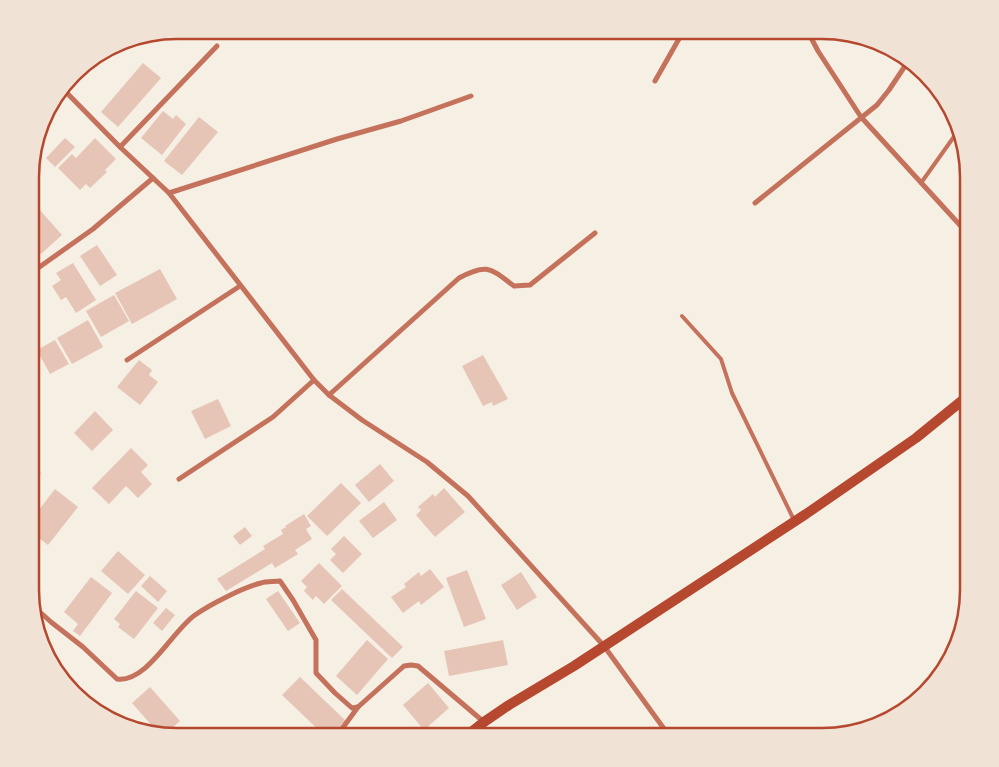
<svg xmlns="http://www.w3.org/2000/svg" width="999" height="767" viewBox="0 0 999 767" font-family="Merriweather,serif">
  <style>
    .building { fill: #e6c5b7 }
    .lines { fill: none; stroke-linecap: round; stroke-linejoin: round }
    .service { stroke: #c5725c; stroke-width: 4 }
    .minor { stroke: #c5725c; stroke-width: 5 }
    .secondary { stroke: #b5482f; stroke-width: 10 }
    .rim { fill: none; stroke: #b5482f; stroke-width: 2.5 }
  </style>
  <rect width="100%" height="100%" fill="#f6efe4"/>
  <g class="building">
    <path d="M 143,63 L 161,78 L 118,127 L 101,112 Z"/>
    <path d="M 54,98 L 58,103 L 46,112 L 50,104 Z"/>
    <path d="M 163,111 L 173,119 L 176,115 L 186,124 L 162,155 L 141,138 Z"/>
    <path d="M 199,117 L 218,132 L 182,175 L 164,161 Z"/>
    <path d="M 65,138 L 75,147 L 55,167 L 46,158 Z"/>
    <path d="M 95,138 L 116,159 L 105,170 L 107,172 L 90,188 L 86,184 L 80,190 L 58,168 L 72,154 L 76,158 Z"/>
    <path d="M 31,200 L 62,235 L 41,254 L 31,243 Z"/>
    <path d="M 97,245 L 117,275 L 100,286 L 80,256 Z"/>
    <path d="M 73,263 L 96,300 L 76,313 L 66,297 L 61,300 L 52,286 L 61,280 L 56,273 Z"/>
    <path d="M 160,269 L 177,299 L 132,324 L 115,293 Z"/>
    <path d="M 114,295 L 129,321 L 101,337 L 86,311 Z"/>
    <path d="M 88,320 L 103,347 L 72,364 L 57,338 Z"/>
    <path d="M 55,340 L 69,364 L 50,374 L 37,350 Z"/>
    <path d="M 483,355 L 508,399 L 493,406 L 492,402 L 483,406 L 462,366 Z"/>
    <path d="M 139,360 L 152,370 L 149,375 L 158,382 L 140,405 L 117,387 Z"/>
    <path d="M 218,399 L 231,426 L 205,439 L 191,411 Z"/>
    <path d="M 95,411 L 113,430 L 92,451 L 74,433 Z"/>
    <path d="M 131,448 L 148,465 L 141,472 L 152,484 L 138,498 L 126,486 L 109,504 L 92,488 Z"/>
    <path d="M 380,464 L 394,481 L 369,502 L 355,485 Z"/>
    <path d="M 31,466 L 41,473 L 31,488 Z"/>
    <path d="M 341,483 L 361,503 L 327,536 L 307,516 Z"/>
    <path d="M 444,488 L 465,512 L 435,537 L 416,515 L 421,510 L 418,507 L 433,494 L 435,497 Z"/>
    <path d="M 55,489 L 78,507 L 48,545 L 30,531 L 31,520 Z"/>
    <path d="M 384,502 L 397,520 L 373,538 L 359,521 Z"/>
    <path d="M 304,514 L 311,526 L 306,529 L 312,539 L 295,550 L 298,554 L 275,568 L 272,563 L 226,591 L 217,579 L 265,549 L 263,546 L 283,534 L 281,530 L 286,527 L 285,526 Z"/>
    <path d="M 245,527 L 252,536 L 240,545 L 233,536 Z"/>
    <path d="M 344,536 L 362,554 L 343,573 L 330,560 L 336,554 L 331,549 Z"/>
    <path d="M 118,551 L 145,575 L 128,594 L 101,571 Z"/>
    <path d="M 319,563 L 342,586 L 324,604 L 316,596 L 313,600 L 304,591 L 307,587 L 301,581 Z"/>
    <path d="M 430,569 L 444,587 L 421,605 L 419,601 L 403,613 L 391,597 L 406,587 L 404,584 L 419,572 L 421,576 Z"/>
    <path d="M 467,570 L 486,619 L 464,627 L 446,578 Z"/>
    <path d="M 521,572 L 537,597 L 517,610 L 501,585 Z"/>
    <path d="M 150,576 L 167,591 L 158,602 L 141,586 Z"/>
    <path d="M 91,577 L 112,593 L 80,636 L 73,631 L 78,624 L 64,612 Z"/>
    <path d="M 342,589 L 403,647 L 392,658 L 331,600 Z"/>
    <path d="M 136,591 L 158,608 L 134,639 L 118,627 L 120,624 L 114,619 Z"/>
    <path d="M 278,591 L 300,623 L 288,631 L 266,599 Z"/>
    <path d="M 166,608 L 175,615 L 162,631 L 153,623 Z"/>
    <path d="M 367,640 L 388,659 L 357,695 L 336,676 Z"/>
    <path d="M 503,640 L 508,665 L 449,676 L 444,651 Z"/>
    <path d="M 300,677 L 346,721 L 331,737 L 326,737 L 282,695 Z"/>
    <path d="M 428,683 L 449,708 L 424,730 L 403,705 Z"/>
    <path d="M 150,687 L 180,721 L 163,736 L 160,735 L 132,703 Z"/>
  </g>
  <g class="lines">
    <g class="service">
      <path d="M 921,183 L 958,131"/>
      <path d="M 682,316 L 721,359 L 732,393 L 794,520"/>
    </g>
    <g class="minor">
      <path d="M 807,30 L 818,51 L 861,117 L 969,235"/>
      <path d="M 655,81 L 684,30"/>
      <path d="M 62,88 L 120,147 L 169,193 L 314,380 L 329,395 L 362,420 L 427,462 L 468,496 L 604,646 L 670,737"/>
      <path d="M 120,147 L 217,46"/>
      <path d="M 169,193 L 337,139 L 401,121 L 471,96"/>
      <path d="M 755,203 L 877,105 L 889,90 L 909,60"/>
      <path d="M 31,273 L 93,229 L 153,178"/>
      <path d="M 127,360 L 240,286"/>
      <path d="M 329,395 L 459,278 C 487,263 490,268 514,286 L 530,285 L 595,233"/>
      <path d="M 179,479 L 273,417 L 314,380"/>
      <path d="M 31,604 L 51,622 L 83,647 L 117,679 C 147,683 172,631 195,615 C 211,604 242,588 261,583 C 267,581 274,582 280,581 L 293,600 L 316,640 L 316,673 L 335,693 L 352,708 L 358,707 L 404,666 L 411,665 L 418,666 L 484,722"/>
      <path d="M 336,737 L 358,707"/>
    </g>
    <path class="secondary" d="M 465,737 L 484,722 L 509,705 L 574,666 L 806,514 L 916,438 L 969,395"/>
  </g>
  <path d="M0 0H999V767H0ZM177 39H822A138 138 0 0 1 960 177V590A138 138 0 0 1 822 728H177A138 138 0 0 1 39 590V177A138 138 0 0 1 177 39Z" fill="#f1e2d6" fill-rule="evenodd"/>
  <path class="rim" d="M177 39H822A138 138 0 0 1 960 177V590A138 138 0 0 1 822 728H177A138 138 0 0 1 39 590V177A138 138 0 0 1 177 39Z"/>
</svg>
